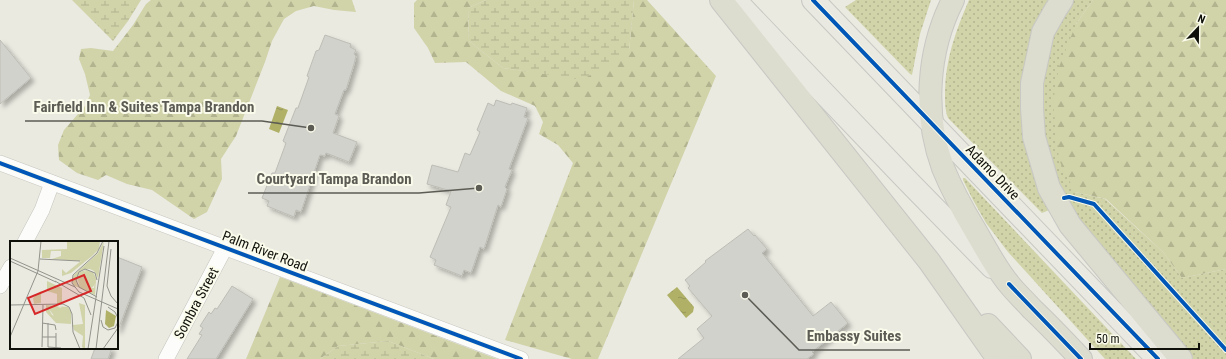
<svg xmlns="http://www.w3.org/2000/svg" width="1226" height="359" viewBox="0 0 1226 359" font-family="'Roboto Condensed',sans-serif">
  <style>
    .grass { fill: url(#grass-dots) }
    .forest { fill: url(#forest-firs) }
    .wetland { fill: url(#wetland-marsh) }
    .water { fill: url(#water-ripples) }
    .building { fill: #d2d2cc; stroke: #bdbdb6; filter: url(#shadow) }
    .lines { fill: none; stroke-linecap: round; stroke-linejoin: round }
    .street-casing { stroke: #c5c5be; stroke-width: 16 }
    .primary-casing { stroke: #c8c8c4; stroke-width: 24 }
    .highway-casing { stroke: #c8c8c4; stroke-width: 24 }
    .street { stroke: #fcfcfa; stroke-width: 15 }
    .primary { stroke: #e9e9e1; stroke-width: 22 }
    .highway { stroke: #dcdccf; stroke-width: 22 }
    .cycleway-casing { stroke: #fafbea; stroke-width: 6 }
    .cycleway { stroke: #0057b8; stroke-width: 4 }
    .labels { text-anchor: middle; stroke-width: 4; stroke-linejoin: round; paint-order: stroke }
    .street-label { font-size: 14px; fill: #0f100a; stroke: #fafbea }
    .inset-road { fill: none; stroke: #92938b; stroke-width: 1 }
    .view { fill: #d62828; fill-opacity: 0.15; stroke: #d62828; stroke-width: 2 }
    .inset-edge { fill: none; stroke: #0f100a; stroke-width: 2 }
    .leader { fill: none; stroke: #5c5c55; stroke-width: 1.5 }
    .callout-dot { fill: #5c5c55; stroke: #fafbea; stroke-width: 1.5 }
    .callout-label { font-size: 15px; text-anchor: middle; font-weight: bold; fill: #5c5c55; stroke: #fafbea; stroke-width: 4; stroke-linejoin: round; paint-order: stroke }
  </style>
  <defs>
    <pattern id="grass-dots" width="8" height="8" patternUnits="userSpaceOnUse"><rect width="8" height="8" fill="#d1d3a9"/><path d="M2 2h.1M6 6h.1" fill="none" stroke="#b2b490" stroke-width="1.8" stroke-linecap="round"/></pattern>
    <pattern id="forest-firs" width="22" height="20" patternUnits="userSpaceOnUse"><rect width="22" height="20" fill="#d1d3a9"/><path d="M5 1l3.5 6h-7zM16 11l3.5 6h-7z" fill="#b2b490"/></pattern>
    <pattern id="wetland-marsh" width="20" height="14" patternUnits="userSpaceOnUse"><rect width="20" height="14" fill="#d1d3a9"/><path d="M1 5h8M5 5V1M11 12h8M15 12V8" fill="none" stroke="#b2b490"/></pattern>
    <pattern id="water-ripples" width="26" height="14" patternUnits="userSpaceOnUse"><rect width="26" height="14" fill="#b0b167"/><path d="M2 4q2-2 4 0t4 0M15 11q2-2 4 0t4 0" fill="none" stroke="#969758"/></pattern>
    <filter id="shadow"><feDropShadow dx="3.5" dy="3.5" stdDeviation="2" flood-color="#0004"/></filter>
  </defs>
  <rect width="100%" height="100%" fill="#eaeae1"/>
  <g class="grass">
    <path d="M 856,0 L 931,0 L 920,34 L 912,75 L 910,74 L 845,7 Z"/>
    <path d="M 969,0 L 1052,0 L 1029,55 L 1054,208 L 1042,213 L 948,118 C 945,110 945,102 945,93 C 945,60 956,30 969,0 Z"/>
    <path d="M 1069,0 L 1093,0 L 1076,24 L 1075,192 L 1105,199 L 1163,252 L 1182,278 L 1226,269 L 1226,359 L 1193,359 L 1102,254 L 1074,217 L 1049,169 L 1040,90 L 1050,40 Z"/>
    <path d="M 963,178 L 965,178 L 1136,359 L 1105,359 L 1008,252 L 986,223 L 973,200 L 963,180 Z"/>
  </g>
  <g class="forest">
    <path d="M 151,0 L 352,0 L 356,12 L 334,10 L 314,6 L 296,11 L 284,19 L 272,41 L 265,62 L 236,136 L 221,159 L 222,179 L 207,212 L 194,219 L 152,190 L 127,184 L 106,175 L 98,180 L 77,173 L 59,160 L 58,145 L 64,130 L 85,106 L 90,95 L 85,74 L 79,59 L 81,49 L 91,48 L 113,51 L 133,25 L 146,4 Z"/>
    <path d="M 417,0 L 486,0 L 468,8 L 469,41 L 503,68 L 532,72 L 629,51 L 634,0 L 647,0 L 716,76 L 598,359 L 572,359 L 505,340 L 573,163 L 558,145 L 539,134 L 543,122 L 535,106 L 501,91 L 466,62 L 435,63 L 428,48 L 414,28 L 414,3 Z"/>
    <path d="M 1093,0 L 1226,0 L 1226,269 L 1182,278 L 1163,252 L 1106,199 L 1075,192 L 1059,160 L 1053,102 L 1059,67 L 1076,24 Z"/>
    <path d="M 280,277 L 497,359 L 434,359 L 388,341 L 338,346 L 320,359 L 246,359 Z"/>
  </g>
  <g class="wetland">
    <path d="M 72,0 L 141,0 L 128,21 L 113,41 Z"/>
    <path d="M 486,0 L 634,0 L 629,51 L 582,80 L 503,68 L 469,41 L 468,8 Z"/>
    <path d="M 388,341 L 434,359 L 320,359 L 338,346 Z"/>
  </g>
  <g class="water">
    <path d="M 277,106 L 288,110 L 279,133 L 269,129 Z"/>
    <path d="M 677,287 L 694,307 L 693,312 L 686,318 L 667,295 Z"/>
  </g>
  <g class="building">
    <path d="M 325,35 L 351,44 L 350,47 L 356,50 L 354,54 L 356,56 L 354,64 L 346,90 L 344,90 L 335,114 L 339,116 L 333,133 L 357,142 L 349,162 L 326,153 L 325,156 L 320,155 L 301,212 L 296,210 L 294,217 L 267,206 L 269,201 L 262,198 L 272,173 L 275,173 L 286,143 L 283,141 L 296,108 L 298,108 L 309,77 L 307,76 L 316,51 L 319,50 Z"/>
    <path d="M 0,40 L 31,78 L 0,104 Z"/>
    <path d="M 496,100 L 511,105 L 512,103 L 527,108 L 524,117 L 528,118 L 509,169 L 512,170 L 505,187 L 507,189 L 501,207 L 498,205 L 484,249 L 480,247 L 471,273 L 464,270 L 462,276 L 434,265 L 436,260 L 430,257 L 451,207 L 446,205 L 451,191 L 427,184 L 432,165 L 458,172 L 465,153 L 470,155 L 480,132 L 477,130 L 488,103 L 494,106 Z"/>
    <path d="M 748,229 L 754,236 L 755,235 L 767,249 L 762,253 L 813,316 L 831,302 L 848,323 L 812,352 L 814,354 L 807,359 L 678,359 L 704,338 L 697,329 L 712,316 L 688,288 L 690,286 L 685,280 L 706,262 L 705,261 Z"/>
    <path d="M 117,257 L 142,267 L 118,330 L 117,330 Z"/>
    <path d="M 232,286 L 253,299 L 216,359 L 187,359 L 202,335 L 199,334 L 203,328 L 200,326 L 209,312 L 211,314 L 215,308 L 217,309 Z"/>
    <path d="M 95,348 L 112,348 L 108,359 L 91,359 Z"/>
  </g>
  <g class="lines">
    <defs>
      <g id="street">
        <path d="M 0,163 L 521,359"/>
        <path d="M 25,242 L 42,210 L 52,183"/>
        <path d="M 0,286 L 11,267"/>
        <path d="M 166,359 L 225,248"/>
      </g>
      <g id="primary">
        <path d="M 735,0 L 905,178 L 992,267"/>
        <path d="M 813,0 L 1158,359"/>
      </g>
      <g id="highway">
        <path d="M 721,0 L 929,261 L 998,359"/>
        <path d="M 953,0 C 927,51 923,114 943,168 C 952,190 963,210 975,230 C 985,247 997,270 1009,284 C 1016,293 1025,301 1032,309 C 1049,325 1065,342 1081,359"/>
        <path d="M 1062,0 L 1056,9 L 1043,32 L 1032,83 L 1032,108 L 1034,137 L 1049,188 L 1070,225 L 1181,359"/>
        <path d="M 988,325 L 1020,359"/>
      </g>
    </defs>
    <use href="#street" class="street-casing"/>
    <use href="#primary" class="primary-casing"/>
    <use href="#highway" class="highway-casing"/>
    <use href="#street" class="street"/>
    <use href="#primary" class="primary"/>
    <use href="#highway" class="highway"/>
    <defs>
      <g id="cycleway">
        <path d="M 813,0 L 1158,359"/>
        <path d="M 0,163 L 521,359"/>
        <path d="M 1064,198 L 1069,197 L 1094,204 L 1226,350"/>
        <path d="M 1009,284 L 1081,359"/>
      </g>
    </defs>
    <use href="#cycleway" class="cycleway-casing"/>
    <use href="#cycleway" class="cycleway"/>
  </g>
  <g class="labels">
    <g class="street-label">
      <text transform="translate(993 172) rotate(46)" y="5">Adamo Drive</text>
      <text transform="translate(265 251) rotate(21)" y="5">Palm River Road</text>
      <text transform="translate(196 303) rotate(-62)" y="5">Sombra Street</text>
    </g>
  </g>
  <g transform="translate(10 241)">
    <rect width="108" height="108" fill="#eaeae1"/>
    <path d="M 94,0 L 88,37 L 84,30 L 80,28 L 76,28 L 72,29 L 69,31 L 66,37 L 67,42 L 69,46 L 67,37 L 70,31 L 76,29 L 83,31 L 86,38 L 85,54 L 63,44 L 62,39 L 64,34 L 88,12 ZM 75,30 L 81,31 L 85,37 L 84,47 L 71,45 L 68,42 L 68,36 Z" fill="#d1d3a9" fill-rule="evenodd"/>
    <path d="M 57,0 L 90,0 L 89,8 L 82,15 L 61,32 L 52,35 L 52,28 L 56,32 L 71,20 L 42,18 L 51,15 L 51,10 L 41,10 L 40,17 L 32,17 L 32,9 L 57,8 ZM68 39a9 9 0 1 1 18 0a9 9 0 1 1-18 0ZM 37,40 L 52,47 L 52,62 L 47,63 L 47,53 L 37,50 ZM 31,50 L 34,51 L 31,52 L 31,62 L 24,63 L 23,57 ZM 69,62 L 75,64 L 75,108 L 72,106 L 73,95 L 64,89 L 63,84 L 73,83 ZM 36,64 L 58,66 L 61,71 L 61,83 L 46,82 L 36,71 ZM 50,65 L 57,73 L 56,78 L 42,74 L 39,68 Z" fill="#d1d3a9" fill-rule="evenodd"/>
    <path d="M 42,65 L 53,67 L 58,73 L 56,78 L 51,81 L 47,79 L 39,68 Z" fill="#d1d3a9"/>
    <path d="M 96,69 L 106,75 L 104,85 L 99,87 L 95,83 Z" fill="#b0b167"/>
    <path class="inset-road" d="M 93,0 L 87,12 L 63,34 L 62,42 L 69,51 L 108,68M 101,8 L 97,45 L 101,55 L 108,63M 0,17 L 65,46M 30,18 L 70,20M 0,20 L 46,41M 45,40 L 74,57 L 81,74M 87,56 L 69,46 L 66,39 L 69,31 L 75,28 L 85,32 L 87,39M 0,64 L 53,63 L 59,66 L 62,73 L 63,91 L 70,108M 98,66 L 105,71 L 108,77M 91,79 L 93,86 L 98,89 L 105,87 L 108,81M 32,82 L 45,84 L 46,89M 38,82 L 38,106 L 51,107M 46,92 L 46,107M 0,96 L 28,30 L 31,0M 32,96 L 46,96M 32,106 L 33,64M 78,108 L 94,5M 86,108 L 99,0M 93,108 L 108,87"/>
    <path class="view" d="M 74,34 L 81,50 L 25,73 L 18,57 Z"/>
    <rect width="108" height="108" class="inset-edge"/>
  </g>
  <path class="leader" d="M311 128L262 121H25M479 188L419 193H248M745 295L799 350H910"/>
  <g class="callout-dot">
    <circle cx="311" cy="128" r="4"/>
    <circle cx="479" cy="188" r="4"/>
    <circle cx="745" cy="295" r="4"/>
  </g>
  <g class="callout-label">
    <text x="144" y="112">Fairfield Inn &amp; Suites Tampa Brandon</text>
    <text x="334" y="184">Courtyard Tampa Brandon</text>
    <text x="854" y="341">Embassy Suites</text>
  </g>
  <g transform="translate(1198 28) rotate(22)" stroke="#fafbea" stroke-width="3" paint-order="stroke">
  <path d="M0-3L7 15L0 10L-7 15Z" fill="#0f100a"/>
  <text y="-6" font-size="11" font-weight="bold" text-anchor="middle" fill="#0f100a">N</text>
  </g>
  <path d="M1090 343v6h109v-6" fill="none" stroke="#0f100a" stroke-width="2"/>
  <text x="1096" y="343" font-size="12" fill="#0f100a" stroke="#fafbea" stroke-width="3" paint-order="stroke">50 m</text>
</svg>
